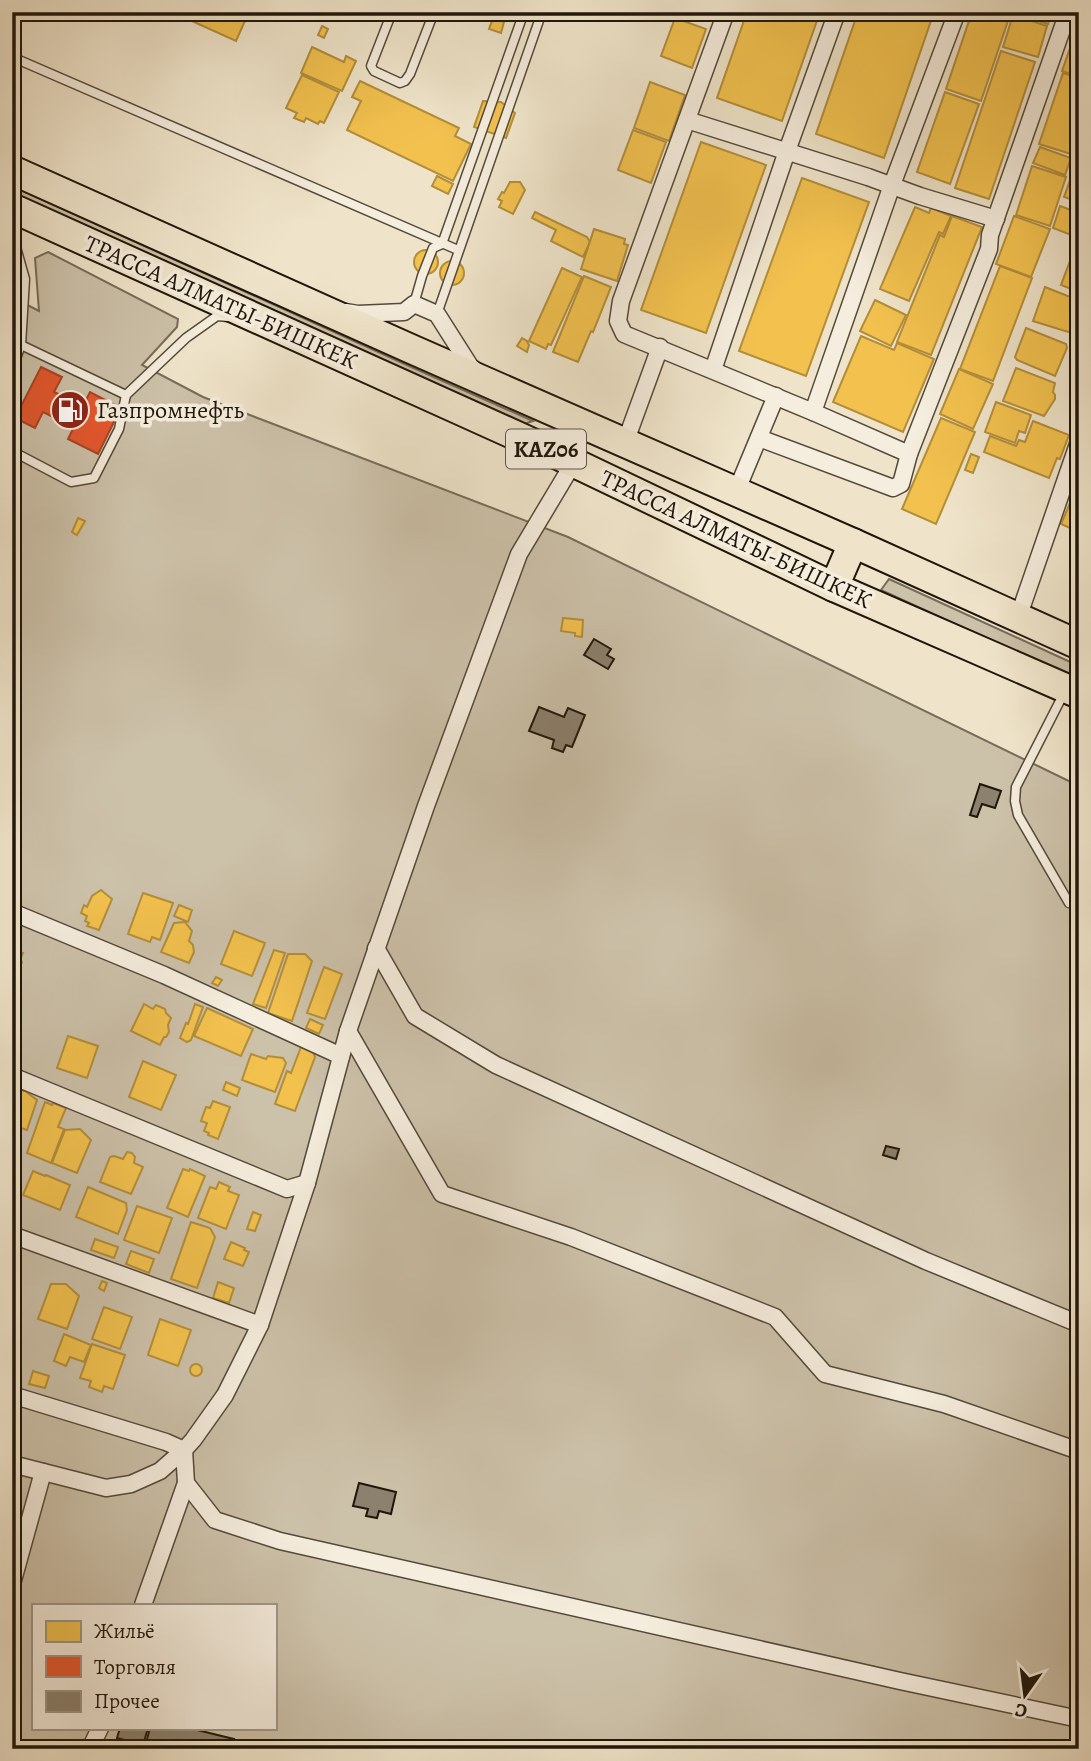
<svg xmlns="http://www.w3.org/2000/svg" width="1091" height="1761" viewBox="0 0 1091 1761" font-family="Alegreya,serif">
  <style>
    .green { fill: #ccc1a9; stroke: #766c5a; stroke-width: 2; fill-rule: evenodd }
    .homes { fill: #f2c14e; stroke: #b38e3a; stroke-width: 2 }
    .shops { fill: #e4572e; stroke: #a94423; stroke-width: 2 }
    .building { fill: #8b816e; stroke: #1f160a; stroke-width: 2 }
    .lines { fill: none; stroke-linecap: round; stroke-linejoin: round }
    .lane-casing { stroke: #534a3a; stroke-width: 11 }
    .street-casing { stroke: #534a3a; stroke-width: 19 }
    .highway-casing { stroke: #1f160a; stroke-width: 32 }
    .lane { stroke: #f5eddd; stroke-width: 8 }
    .street { stroke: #f5eddd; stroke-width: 16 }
    .highway { stroke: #efe4ca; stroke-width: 28 }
    .labels { text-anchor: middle; stroke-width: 7; stroke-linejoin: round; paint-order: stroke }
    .shield { fill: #f5eddd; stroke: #5f5649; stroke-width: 2 }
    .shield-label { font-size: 23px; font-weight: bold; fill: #1f160a }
    .street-label { font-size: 24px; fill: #1f160a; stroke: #f5eddd }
    .poi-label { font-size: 24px; fill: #1f160a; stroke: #f5eddd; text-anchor: start }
  </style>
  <rect width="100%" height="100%" fill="#efe4ca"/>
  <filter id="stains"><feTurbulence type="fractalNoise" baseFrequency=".00286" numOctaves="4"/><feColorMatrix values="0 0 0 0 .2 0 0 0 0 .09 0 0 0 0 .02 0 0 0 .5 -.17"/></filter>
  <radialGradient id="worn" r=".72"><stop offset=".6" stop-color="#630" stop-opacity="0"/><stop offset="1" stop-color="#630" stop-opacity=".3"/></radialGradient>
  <g class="green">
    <path d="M 12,186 L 409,366 L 533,421 L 521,425 L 12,198 Z"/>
    <path d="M 48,252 L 178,319 L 177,327 L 142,365 L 203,397 L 568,537 L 1079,786 L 1079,1749 L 12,1749 L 12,297 L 39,311 L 35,258 ZM 33,1605 L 275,1605 L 275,1728 L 33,1728 Z"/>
    <path d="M 889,579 L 1079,666 L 1079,681 L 881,590 Z"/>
  </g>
  <g class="homes">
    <path d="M 172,12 L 249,12 L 236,41 Z"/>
    <path d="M 747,12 L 820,12 L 782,121 L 717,98 Z"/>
    <path d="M 858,12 L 934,12 L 884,158 L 816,134 Z"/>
    <path d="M 972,12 L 1011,12 L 981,101 L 946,89 Z"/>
    <path d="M 1016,12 L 1052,12 L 1048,24 L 1015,14 Z"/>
    <path d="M 1013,15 L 1047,26 L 1038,57 L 1003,47 Z"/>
    <path d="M 493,18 L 504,22 L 501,33 L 489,29 Z"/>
    <path d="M 675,18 L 706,29 L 692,68 L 661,56 Z"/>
    <path d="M 1079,23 L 1079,77 L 1062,71 Z"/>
    <path d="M 322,26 L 328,29 L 324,38 L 318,35 Z"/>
    <path d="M 312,47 L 344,62 L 346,56 L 356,61 L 342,91 L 301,73 Z"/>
    <path d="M 1001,51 L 1035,62 L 989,199 L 955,188 Z"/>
    <path d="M 1063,73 L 1079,78 L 1079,132 L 1071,154 L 1039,144 Z"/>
    <path d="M 302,75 L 339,92 L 324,123 L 320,121 L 318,124 L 306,118 L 304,122 L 294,118 L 297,113 L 286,108 Z"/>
    <path d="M 360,81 L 459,128 L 455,136 L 471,144 L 453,181 L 347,130 L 361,101 L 352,97 Z"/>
    <path d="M 650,82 L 685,95 L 669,141 L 634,128 Z"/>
    <path d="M 945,92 L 979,104 L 950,184 L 917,172 Z"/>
    <path d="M 483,101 L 501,102 L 515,113 L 506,138 L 474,127 Z"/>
    <path d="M 633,130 L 666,142 L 651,183 L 618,170 Z"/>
    <path d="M 701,142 L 766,165 L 706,333 L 641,310 Z"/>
    <path d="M 1040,147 L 1071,158 L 1065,175 L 1033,163 Z"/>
    <path d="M 1032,166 L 1066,177 L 1050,226 L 1016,215 Z"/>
    <path d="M 1075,167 L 1079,168 L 1079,202 L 1064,197 Z"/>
    <path d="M 437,176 L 453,184 L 448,194 L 432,186 Z"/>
    <path d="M 802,178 L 869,202 L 806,376 L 739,351 Z"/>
    <path d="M 510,182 L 520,182 L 525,190 L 513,214 L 499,207 L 502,201 L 498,199 L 502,192 L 504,193 Z"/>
    <path d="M 1060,206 L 1079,213 L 1079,238 L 1053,228 Z"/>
    <path d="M 915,207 L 929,213 L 931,208 L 951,216 L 943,234 L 939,232 L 909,301 L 880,289 Z"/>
    <path d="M 535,212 L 587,237 L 590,242 L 583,257 L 551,241 L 556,230 L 532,218 Z"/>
    <path d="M 952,216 L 982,227 L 931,355 L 897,342 L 940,235 L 944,237 Z"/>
    <path d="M 1014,216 L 1050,229 L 1031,277 L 996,264 Z"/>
    <path d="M 594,229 L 625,239 L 624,244 L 628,245 L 617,281 L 581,269 Z"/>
    <circle cx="426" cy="262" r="12"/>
    <path d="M 1073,253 L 1079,255 L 1079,292 L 1061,285 Z"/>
    <circle cx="452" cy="273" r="12"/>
    <path d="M 1000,266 L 1032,278 L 993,381 L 960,369 Z"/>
    <path d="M 562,268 L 582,277 L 551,345 L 548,344 L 546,349 L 529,341 Z"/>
    <path d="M 584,276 L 611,287 L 593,332 L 591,331 L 578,362 L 553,352 Z"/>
    <path d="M 1045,287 L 1078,300 L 1073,315 L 1076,321 L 1071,330 L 1068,332 L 1033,321 Z"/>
    <path d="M 875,300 L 906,315 L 891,346 L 860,331 Z"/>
    <path d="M 1026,328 L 1066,344 L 1067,348 L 1055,376 L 1017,360 L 1015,357 Z"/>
    <path d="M 861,336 L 894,350 L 897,343 L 934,359 L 903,432 L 833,402 Z"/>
    <path d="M 522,338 L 527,341 L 529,345 L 527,352 L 517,346 Z"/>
    <path d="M 1016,368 L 1055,383 L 1053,392 L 1055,395 L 1055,399 L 1044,416 L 1003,401 Z"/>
    <path d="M 959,369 L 993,384 L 973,429 L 940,414 Z"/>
    <path d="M 996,402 L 1031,415 L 1025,433 L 1019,431 L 1015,443 L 985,432 Z"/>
    <path d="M 941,418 L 975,432 L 936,524 L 902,509 Z"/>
    <path d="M 1033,421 L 1069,435 L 1060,459 L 1057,458 L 1049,478 L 984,452 L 990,436 L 1016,446 L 1019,440 L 1025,442 Z"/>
    <path d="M 971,454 L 979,457 L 973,473 L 965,470 Z"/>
    <path d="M 1073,496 L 1079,498 L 1079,532 L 1061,524 Z"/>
    <path d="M 78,518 L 85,521 L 77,535 L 72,532 Z"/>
    <path d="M 563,618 L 583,620 L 582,637 L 575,636 L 575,633 L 561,631 Z"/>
    <path d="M 101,890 L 112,899 L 99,930 L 87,926 L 89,923 L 85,921 L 87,916 L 81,913 L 84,905 L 87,907 L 92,896 Z"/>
    <path d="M 143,893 L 173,903 L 160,940 L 152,937 L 150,942 L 128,934 Z"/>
    <path d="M 179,905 L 192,910 L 188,922 L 174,916 Z"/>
    <path d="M 185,922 L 192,931 L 189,941 L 193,945 L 194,952 L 189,963 L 161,952 L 174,923 Z"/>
    <path d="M 234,931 L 265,943 L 252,976 L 221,964 Z"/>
    <path d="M 12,945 L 14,946 L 13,949 L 23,953 L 20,959 L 22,962 L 12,983 Z"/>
    <path d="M 274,950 L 285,953 L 266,1008 L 253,1004 Z"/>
    <path d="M 288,954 L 305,954 L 312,961 L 292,1021 L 268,1013 Z"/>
    <path d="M 324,967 L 342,974 L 325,1019 L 307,1013 Z"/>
    <path d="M 216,977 L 222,980 L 218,986 L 212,983 Z"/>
    <path d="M 144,1004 L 153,1009 L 156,1005 L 165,1009 L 166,1013 L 171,1018 L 168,1025 L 169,1032 L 166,1037 L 164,1037 L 160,1045 L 131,1031 Z"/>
    <path d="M 195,1004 L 203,1007 L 191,1040 L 187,1042 L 180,1038 L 186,1023 L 188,1024 Z"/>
    <path d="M 207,1008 L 253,1029 L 241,1056 L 194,1036 Z"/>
    <path d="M 310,1019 L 323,1025 L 319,1034 L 306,1028 Z"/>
    <path d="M 68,1036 L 98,1046 L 87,1078 L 57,1068 Z"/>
    <path d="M 301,1047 L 313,1052 L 315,1057 L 295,1111 L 275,1104 L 287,1071 L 291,1073 Z"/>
    <path d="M 251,1054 L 266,1059 L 268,1056 L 283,1058 L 286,1063 L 275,1092 L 242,1080 Z"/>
    <path d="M 143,1061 L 176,1075 L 161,1110 L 129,1097 Z"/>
    <path d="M 226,1082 L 240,1088 L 237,1096 L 223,1090 Z"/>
    <path d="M 12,1090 L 25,1091 L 37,1100 L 27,1130 L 12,1125 Z"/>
    <path d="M 213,1101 L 230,1107 L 218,1139 L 208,1135 L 209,1133 L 204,1131 L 207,1123 L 201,1121 L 206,1107 L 210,1108 Z"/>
    <path d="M 45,1102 L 52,1105 L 53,1103 L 66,1108 L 58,1127 L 64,1129 L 51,1163 L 27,1153 Z"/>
    <path d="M 80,1129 L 91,1140 L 77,1173 L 52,1163 L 65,1130 Z"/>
    <path d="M 127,1152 L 132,1153 L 135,1157 L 134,1163 L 143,1167 L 131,1194 L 100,1182 L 110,1157 L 114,1156 L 123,1159 Z"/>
    <path d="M 183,1169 L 189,1171 L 190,1169 L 205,1176 L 188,1217 L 167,1208 Z"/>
    <path d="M 33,1171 L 45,1176 L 46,1175 L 70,1185 L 60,1210 L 23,1195 Z"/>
    <path d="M 219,1182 L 230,1187 L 228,1191 L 239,1195 L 226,1229 L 198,1218 L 210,1187 L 216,1189 Z"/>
    <path d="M 88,1187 L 126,1203 L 127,1210 L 118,1234 L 76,1217 Z"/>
    <path d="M 137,1206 L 172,1218 L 159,1253 L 124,1240 Z"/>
    <path d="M 253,1212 L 261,1215 L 255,1231 L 247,1229 Z"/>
    <path d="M 191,1222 L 210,1228 L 215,1237 L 197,1288 L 171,1279 Z"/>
    <path d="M 95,1239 L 118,1247 L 114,1258 L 91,1250 Z"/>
    <path d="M 231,1242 L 245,1248 L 244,1250 L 249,1252 L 243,1266 L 224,1259 Z"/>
    <path d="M 131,1251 L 154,1259 L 149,1273 L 126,1264 Z"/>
    <path d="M 102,1281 L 107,1283 L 104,1291 L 99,1288 Z"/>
    <path d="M 218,1282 L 234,1288 L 229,1303 L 213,1298 Z"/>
    <path d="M 51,1284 L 66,1284 L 79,1296 L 67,1329 L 38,1319 Z"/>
    <path d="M 104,1307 L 132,1317 L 120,1349 L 92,1339 Z"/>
    <path d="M 160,1319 L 191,1330 L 178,1366 L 148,1355 Z"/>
    <path d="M 64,1334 L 91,1345 L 84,1362 L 70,1357 L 66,1366 L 54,1361 Z"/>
    <path d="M 92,1344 L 125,1355 L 113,1389 L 104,1386 L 102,1392 L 89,1387 L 91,1381 L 80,1378 Z"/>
    <circle cx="196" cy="1370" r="6"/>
    <path d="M 33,1371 L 49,1376 L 45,1388 L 29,1384 Z"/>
  </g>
  <path class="shops" d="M 41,367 L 62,377 L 54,392 L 83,406 L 90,392 L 121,408 L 98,454 L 68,439 L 74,427 L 43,412 L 35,428 L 15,418 Z"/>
  <g class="building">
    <path d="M 594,639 L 611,649 L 607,655 L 614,659 L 608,669 L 584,655 Z"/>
    <path d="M 539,707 L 564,717 L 568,708 L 585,715 L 572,747 L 566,745 L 563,752 L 552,748 L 554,740 L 529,731 Z"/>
    <path d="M 980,784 L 1001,791 L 995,808 L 982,804 L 977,817 L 970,815 Z"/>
    <path d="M 886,1146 L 899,1149 L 896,1159 L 883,1155 Z"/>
    <path d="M 359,1483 L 396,1492 L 391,1514 L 379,1511 L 377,1518 L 366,1516 L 368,1509 L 353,1506 Z"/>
    <path d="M 120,1728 L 148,1728 L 143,1745 L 117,1738 Z"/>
    <path d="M 150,1728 L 189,1728 L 234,1739 L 231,1749 L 168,1749 L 146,1743 Z"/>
    <path d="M 236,1741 L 270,1749 L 234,1749 Z"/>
  </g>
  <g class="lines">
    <defs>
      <g id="lane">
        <path d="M 392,12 L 371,66 L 374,71 L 400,83 L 405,81 L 410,74 L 434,12"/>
        <path d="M 12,57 L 458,250"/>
        <path d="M 12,233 L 25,279 L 21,345 L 126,395 L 186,338 L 217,316 L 228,317"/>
        <path d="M 414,304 L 422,276 L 433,248 L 442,244 L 524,12"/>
        <path d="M 437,314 L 542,12"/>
        <path d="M 12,370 L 21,345"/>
        <path d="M 12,451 L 71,482 L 94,478 L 119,429 L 126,395"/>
        <path d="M 1065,691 L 1016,787 L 1015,801 L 1018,815 L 1069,903"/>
      </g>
      <g id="street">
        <path d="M 726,12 L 621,301 L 618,321 L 624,334 L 813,412 L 909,454"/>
        <path d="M 687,120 L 868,177 L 920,196 L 996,219"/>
        <path d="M 346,312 L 358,314 L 404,312 L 414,304 L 437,314 L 470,366 L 477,372"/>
        <path d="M 713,370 L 787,151 L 837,12"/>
        <path d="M 813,412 L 892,185 L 957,12"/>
        <path d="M 759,438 L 893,488 L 901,484 L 909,454 L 989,249 L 990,235 L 1068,12"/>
        <path d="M 625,443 L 660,347"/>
        <path d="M 736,492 L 776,396"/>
        <path d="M 1018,618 L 1079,441"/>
        <path d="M 12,912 L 164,975 L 341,1056"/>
        <path d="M 376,948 L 415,1016 L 496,1065 L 926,1261 L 1079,1324"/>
        <path d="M 348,1031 L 442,1194 L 571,1237 L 775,1317 L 825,1374 L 944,1404 L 1079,1451"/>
        <path d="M 12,1076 L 287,1189 L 307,1183"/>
        <path d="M 12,1235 L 260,1325"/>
        <path d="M 12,1395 L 166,1442 L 184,1450 L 186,1483 L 215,1520 L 280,1541 L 900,1681 L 1079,1719"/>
        <path d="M 12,1464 L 106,1488 L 131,1484 L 160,1471 L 184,1450 L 193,1440 L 225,1395 L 260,1325 L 307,1183 L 348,1031 L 426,806 L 519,554 L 574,462"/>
        <path d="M 12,1584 L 43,1472"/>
        <path d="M 143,1605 L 186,1483"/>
        <path d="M 90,1749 L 100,1728"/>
      </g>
      <g id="highway">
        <path d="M 12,170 L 409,348 L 853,543 L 1079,645"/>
        <path d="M 12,208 L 537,445 L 834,587 L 1079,694"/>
        <path d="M 834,587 L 853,543"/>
      </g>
    </defs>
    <use href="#lane" class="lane-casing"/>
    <use href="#street" class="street-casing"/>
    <use href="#highway" class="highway-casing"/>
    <use href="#lane" class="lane"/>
    <use href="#street" class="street"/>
    <use href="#highway" class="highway"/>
  </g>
  <defs>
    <symbol id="fuel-disc" viewBox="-11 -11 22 22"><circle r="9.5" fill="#8f2418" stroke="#f5eddd"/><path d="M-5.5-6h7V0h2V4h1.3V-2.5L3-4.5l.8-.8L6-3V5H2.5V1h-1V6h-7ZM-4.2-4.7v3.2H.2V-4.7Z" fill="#fff"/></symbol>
  </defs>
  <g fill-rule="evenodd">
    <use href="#fuel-disc" x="48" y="388" width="44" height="44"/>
  </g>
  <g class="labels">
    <rect class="shield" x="506" y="429.5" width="80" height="39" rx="5"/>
    <g class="shield-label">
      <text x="546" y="457">KАZ06</text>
    </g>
    <g class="street-label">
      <text transform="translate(221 302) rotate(24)" y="8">ТРАССА АЛМАТЫ-БИШКЕК</text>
      <text transform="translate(736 539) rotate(25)" y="8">ТРАССА АЛМАТЫ-БИШКЕК</text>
    </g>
    <g class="poi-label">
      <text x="97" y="418">Газпромнефть</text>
    </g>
  </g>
  <rect width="1091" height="1761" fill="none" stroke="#efe4ca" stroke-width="42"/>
  <rect x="14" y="14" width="1063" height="1733" fill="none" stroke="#1f160a" stroke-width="3.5"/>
  <rect x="21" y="21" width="1049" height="1719" fill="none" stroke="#1f160a" stroke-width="2"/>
  <rect x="32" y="1604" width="245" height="126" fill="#f5eddd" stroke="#9f9789" stroke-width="2"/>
  <rect x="46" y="1621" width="35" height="21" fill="#f2c14e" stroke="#9f9789" stroke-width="2"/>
  <text x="94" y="1638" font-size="21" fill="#1f160a">Жильё</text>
  <rect x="46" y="1656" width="35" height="21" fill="#e4572e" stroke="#9f9789" stroke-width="2"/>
  <text x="94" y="1674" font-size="21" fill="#1f160a">Торговля</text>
  <rect x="46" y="1691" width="35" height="21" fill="#8b816e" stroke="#9f9789" stroke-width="2"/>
  <text x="94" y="1708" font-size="21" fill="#1f160a">Прочее</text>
  <g transform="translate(1025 1695) rotate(194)" stroke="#f5eddd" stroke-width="5" paint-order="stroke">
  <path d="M0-5L12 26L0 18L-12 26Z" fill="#1f160a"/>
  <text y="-10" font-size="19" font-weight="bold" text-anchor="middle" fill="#1f160a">С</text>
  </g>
  <rect width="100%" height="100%" filter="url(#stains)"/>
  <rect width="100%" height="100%" fill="url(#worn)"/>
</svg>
